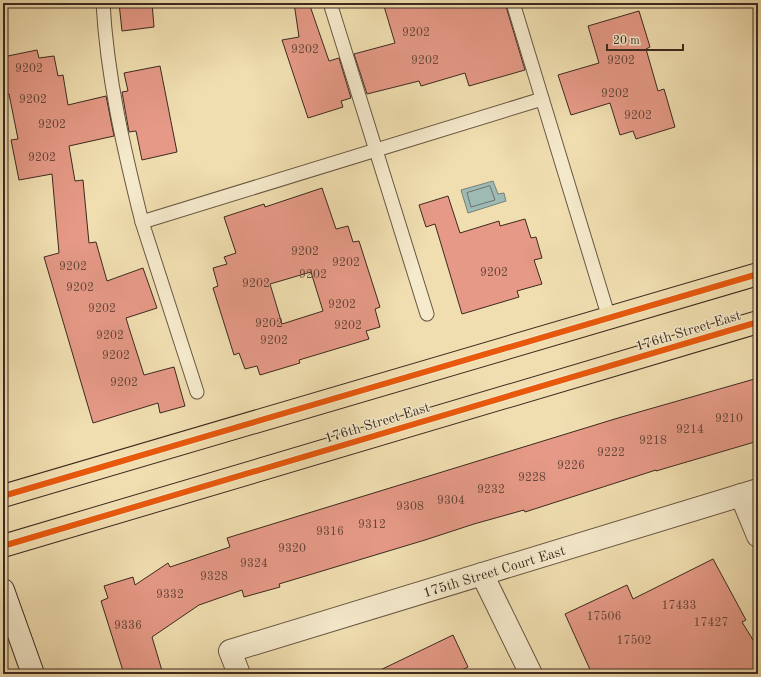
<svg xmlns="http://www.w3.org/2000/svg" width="761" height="677" viewBox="0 0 761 677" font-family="'Old Standard TT',serif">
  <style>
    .water { fill: #9ebab5; stroke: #778079 }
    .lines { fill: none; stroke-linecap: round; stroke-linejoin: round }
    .shore { stroke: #6d726a; stroke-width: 1 }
    .building { fill: #e59986; stroke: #3c2a1e; fill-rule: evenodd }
    .lane-casing { stroke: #695742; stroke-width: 15 }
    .street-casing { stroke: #695742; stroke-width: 24 }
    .secondary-casing { stroke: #3c2a1e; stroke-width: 24 }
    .primary-casing { stroke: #3c2a1e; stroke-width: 24 }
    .lane { stroke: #f5eacc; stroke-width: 13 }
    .street { stroke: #f5eacc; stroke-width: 22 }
    .secondary { stroke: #f5eacc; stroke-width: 22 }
    .primary { stroke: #f0deb0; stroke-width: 22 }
    .cycleway-casing { stroke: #f5eacc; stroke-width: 8 }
    .cycleway { stroke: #e8590c; stroke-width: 6 }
    .labels { text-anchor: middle; stroke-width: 3; stroke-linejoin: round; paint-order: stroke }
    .number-label { font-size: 12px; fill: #664638 }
    .street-label { font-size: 14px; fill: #3c2a1e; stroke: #f5eacc }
  </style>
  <rect width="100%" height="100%" fill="#f0deb0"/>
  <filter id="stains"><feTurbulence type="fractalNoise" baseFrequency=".005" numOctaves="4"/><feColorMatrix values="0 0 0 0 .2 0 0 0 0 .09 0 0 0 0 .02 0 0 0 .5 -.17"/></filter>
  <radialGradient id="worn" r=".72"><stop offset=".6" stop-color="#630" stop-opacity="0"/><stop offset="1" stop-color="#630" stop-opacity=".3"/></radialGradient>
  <path class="water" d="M 493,181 L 498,194 L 504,193 L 506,201 L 468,213 L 461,190 Z"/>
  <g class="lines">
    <path class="shore" d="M 490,186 L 495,200 L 471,207 L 467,193 Z"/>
  </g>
  <g class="building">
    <path d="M 119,3 L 152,3 L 154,27 L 122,31 Z"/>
    <path d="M 294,3 L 309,3 L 329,61 L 339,58 L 351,98 L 341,101 L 343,107 L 308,118 L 282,40 L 299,37 Z"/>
    <path d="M 383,3 L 505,3 L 525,70 L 469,86 L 465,73 L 421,86 L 419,81 L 367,94 L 354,54 L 395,43 Z"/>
    <path d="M 639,11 L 650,47 L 646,49 L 658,91 L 664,89 L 675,127 L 636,139 L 633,131 L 620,135 L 610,103 L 571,115 L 558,75 L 599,63 L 588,26 Z"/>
    <path d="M 37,50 L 39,58 L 54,56 L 58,76 L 63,75 L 68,105 L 106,96 L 114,136 L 69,146 L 75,181 L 83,180 L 89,243 L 96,242 L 107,281 L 143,268 L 157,308 L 126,318 L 129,328 L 144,375 L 174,367 L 185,406 L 160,413 L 158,403 L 93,423 L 44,257 L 59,253 L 52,174 L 19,180 L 11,140 L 18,139 L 9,94 L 3,95 L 3,57 Z"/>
    <path d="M 160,66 L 177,152 L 142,160 L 136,131 L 129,132 L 122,92 L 128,91 L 124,73 Z"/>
    <path d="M 322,188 L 336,229 L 348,226 L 353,242 L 359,241 L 380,307 L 375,309 L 380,327 L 366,331 L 369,339 L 299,360 L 300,363 L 260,375 L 257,366 L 245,369 L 239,353 L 234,355 L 213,288 L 218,286 L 213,268 L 227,264 L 224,257 L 236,253 L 224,217 L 264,204 L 265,207 ZM 311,272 L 323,311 L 282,324 L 270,284 Z"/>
    <path d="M 448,196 L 460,233 L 499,221 L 500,226 L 525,219 L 531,238 L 536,237 L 542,258 L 534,260 L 542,284 L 517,291 L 519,297 L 462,314 L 435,224 L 426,227 L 419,205 Z"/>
    <path d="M 758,378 L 758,441 L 656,471 L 656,470 L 525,512 L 524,510 L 474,524 L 425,540 L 279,584 L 280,587 L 244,597 L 242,590 L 199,605 L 152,637 L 163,674 L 124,674 L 101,601 L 108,598 L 104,586 L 133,577 L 135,585 L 168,563 L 170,567 L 230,547 L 227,538 L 618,418 Z"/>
    <path d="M 713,559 L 746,620 L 742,622 L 758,648 L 758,669 L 750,674 L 592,674 L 565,614 L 627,585 L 633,599 Z"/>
    <path d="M 453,635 L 468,667 L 453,674 L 372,674 Z"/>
  </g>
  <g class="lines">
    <defs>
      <g id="lane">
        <path d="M 103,3 C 107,77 124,150 142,222 L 542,99"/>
        <path d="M 330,3 L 427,314"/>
        <path d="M 513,3 L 609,318"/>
        <path d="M 142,222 L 197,392"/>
      </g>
      <g id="street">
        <path d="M 741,495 L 758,536"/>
        <path d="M 482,574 L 531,674"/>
        <path d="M 239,674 L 230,651 L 758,490"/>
      </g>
      <path id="secondary" d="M 3,590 L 33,674"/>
      <g id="primary">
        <path d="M 3,496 L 758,274"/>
        <path d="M 3,546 L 758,322"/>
      </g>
    </defs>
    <use href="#lane" class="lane-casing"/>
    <use href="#street" class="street-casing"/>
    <use href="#secondary" class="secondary-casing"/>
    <use href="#primary" class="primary-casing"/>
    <use href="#lane" class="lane"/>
    <use href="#street" class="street"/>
    <use href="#secondary" class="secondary"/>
    <use href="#primary" class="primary"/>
    <defs>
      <g id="cycleway">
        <path d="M 3,496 L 758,274"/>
        <path d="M 3,546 L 758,322"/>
      </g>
    </defs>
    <use href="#cycleway" class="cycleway-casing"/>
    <use href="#cycleway" class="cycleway"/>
  </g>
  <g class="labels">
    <g class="number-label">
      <text x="416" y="36">9202</text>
      <text x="305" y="53">9202</text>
      <text x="425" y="64">9202</text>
      <text x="621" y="64">9202</text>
      <text x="29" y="72">9202</text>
      <text x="615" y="97">9202</text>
      <text x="33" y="103">9202</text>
      <text x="638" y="119">9202</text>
      <text x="52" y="128">9202</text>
      <text x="42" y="161">9202</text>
      <text x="305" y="255">9202</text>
      <text x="346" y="266">9202</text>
      <text x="73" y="270">9202</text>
      <text x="494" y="276">9202</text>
      <text x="313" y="278">9202</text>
      <text x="256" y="287">9202</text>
      <text x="80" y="291">9202</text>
      <text x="342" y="308">9202</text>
      <text x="102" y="312">9202</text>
      <text x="269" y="327">9202</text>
      <text x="348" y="329">9202</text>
      <text x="110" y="339">9202</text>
      <text x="274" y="344">9202</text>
      <text x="116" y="359">9202</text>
      <text x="124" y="386">9202</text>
      <text x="729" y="422">9210</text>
      <text x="690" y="433">9214</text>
      <text x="653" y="444">9218</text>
      <text x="611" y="456">9222</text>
      <text x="571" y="469">9226</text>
      <text x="532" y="481">9228</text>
      <text x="491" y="493">9232</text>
      <text x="451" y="504">9304</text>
      <text x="410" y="510">9308</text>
      <text x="372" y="528">9312</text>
      <text x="330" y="535">9316</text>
      <text x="292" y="552">9320</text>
      <text x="254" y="567">9324</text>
      <text x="214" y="580">9328</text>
      <text x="170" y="598">9332</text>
      <text x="679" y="609">17433</text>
      <text x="604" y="620">17506</text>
      <text x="711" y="626">17427</text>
      <text x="128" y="629">9336</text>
      <text x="634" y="644">17502</text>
    </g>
    <g class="street-label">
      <text transform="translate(688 330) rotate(-17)" y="5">176th Street East</text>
      <text transform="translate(377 422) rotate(-17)" y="5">176th Street East</text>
      <text transform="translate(494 571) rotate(-17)" y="5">175th Street Court East</text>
    </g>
  </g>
  <rect width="761" height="677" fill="none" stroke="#f0deb0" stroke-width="16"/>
  <rect x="4" y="4" width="753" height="669" fill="none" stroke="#3c2a1e" stroke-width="2"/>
  <rect x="8" y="8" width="745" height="661" fill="none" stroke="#3c2a1e"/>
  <path d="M607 44v6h76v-6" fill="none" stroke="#3c2a1e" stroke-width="2"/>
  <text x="613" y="44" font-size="12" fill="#3c2a1e" stroke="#f5eacc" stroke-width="3" paint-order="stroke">20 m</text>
  <rect width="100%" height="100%" filter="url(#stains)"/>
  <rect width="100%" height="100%" fill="url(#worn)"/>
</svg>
